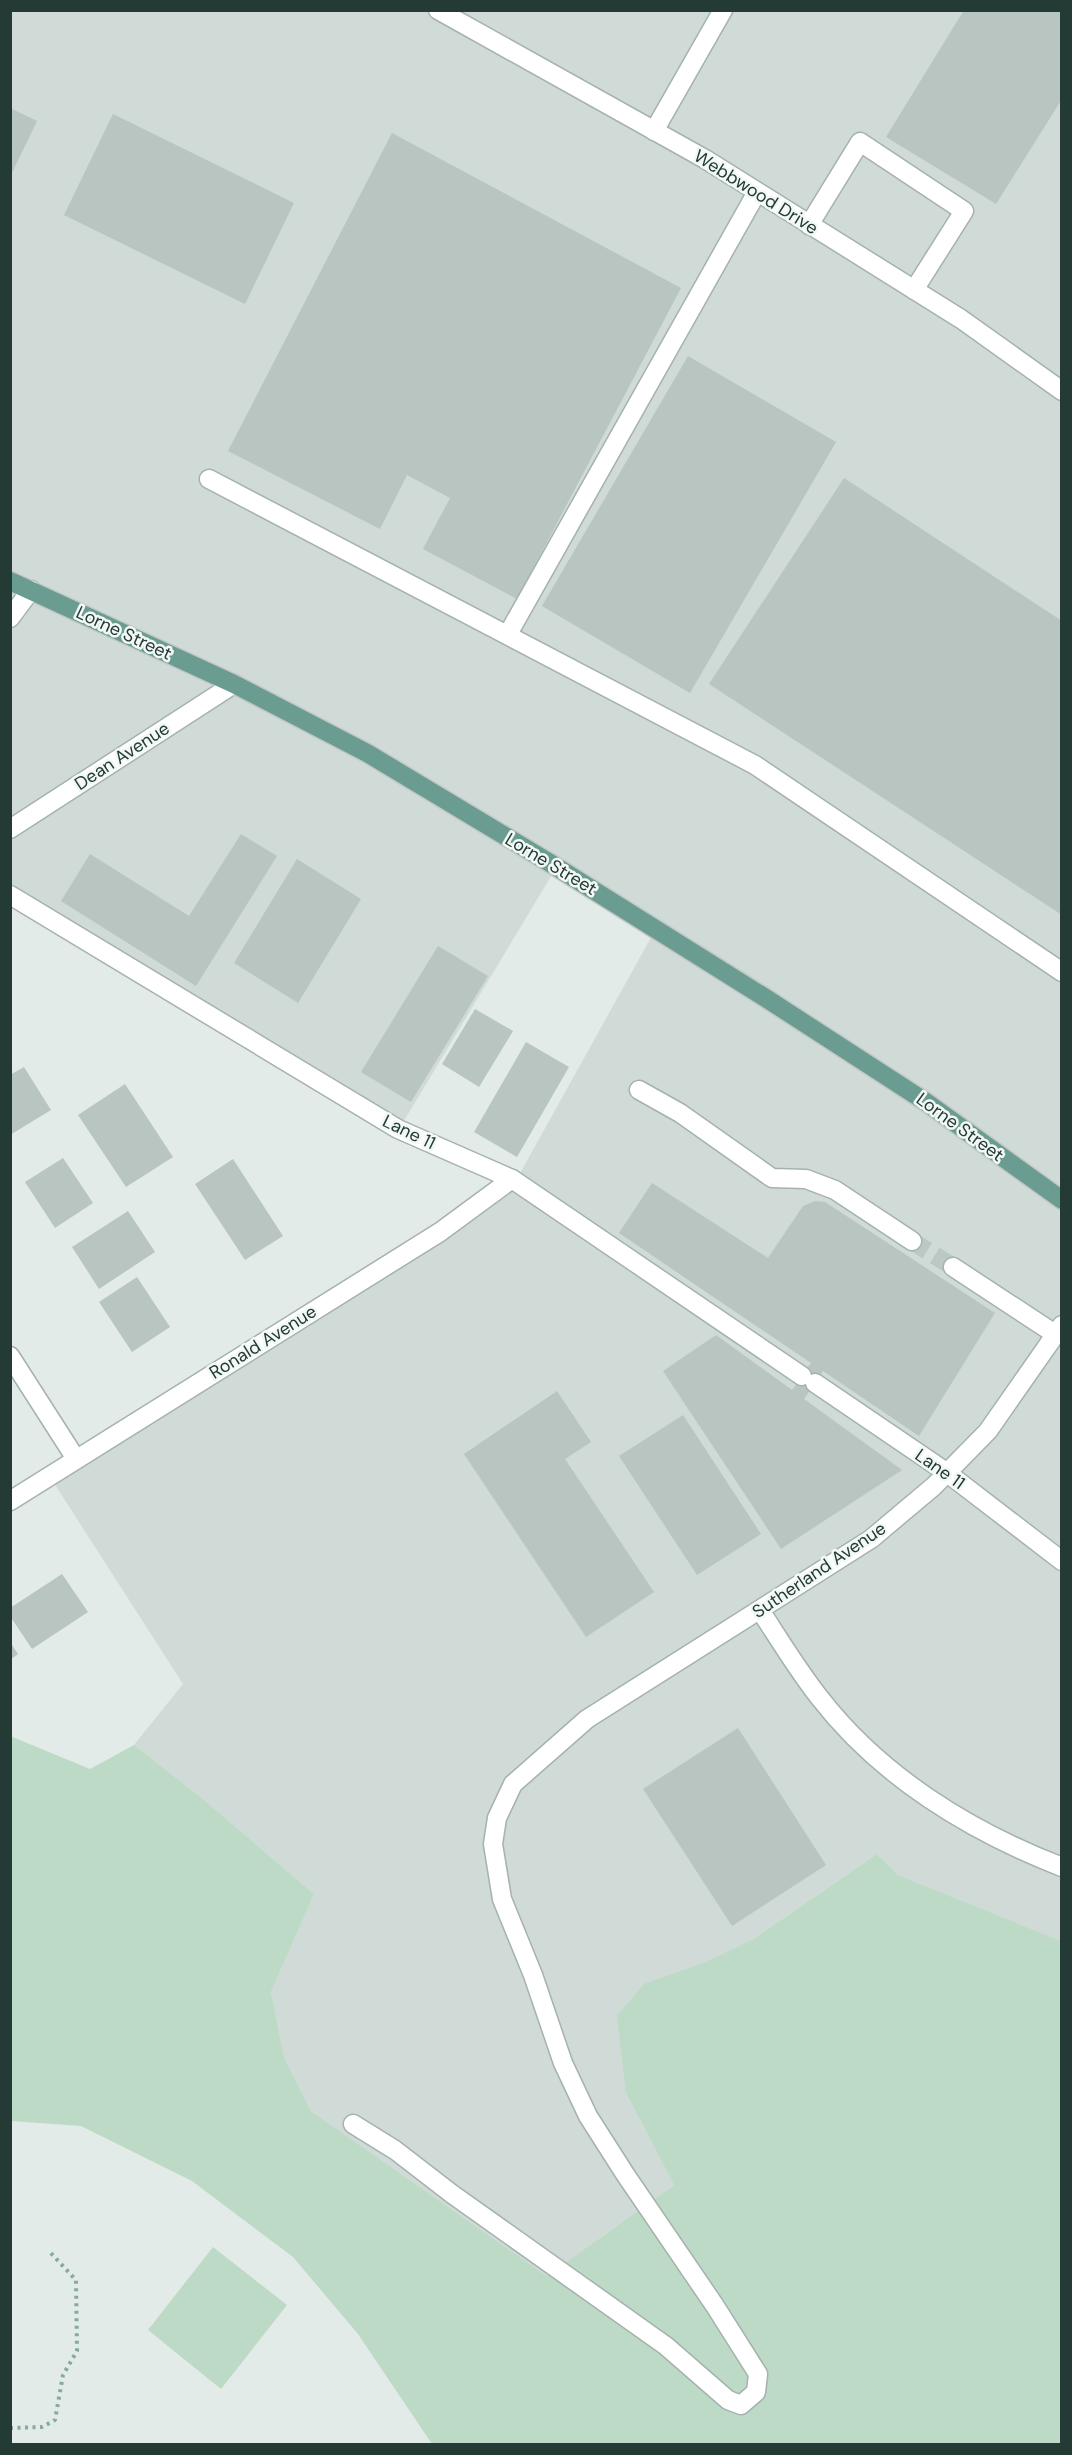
<svg xmlns="http://www.w3.org/2000/svg" width="1072" height="2455" viewBox="0 0 1072 2455" font-family="'DM Sans',sans-serif">
  <style>
    .built { fill: #d0dad6 }
    .green { fill: #bddac6 }
    .building { fill: #b8c5c0 }
    .lines { fill: none; stroke-linecap: round; stroke-linejoin: round }
    .minor-tunnel { stroke: #bcc8c3; stroke-width: 18; stroke-dasharray: 18 9; stroke-linecap: butt }
    .minor-casing { stroke: #a5b2ae; stroke-width: 21 }
    .major-casing { stroke: #c2c8c6; stroke-width: 21 }
    .path { stroke: #85aba1; stroke-width: 4; stroke-dasharray: 3 4.5; stroke-linecap: butt }
    .minor { stroke: #fff; stroke-width: 18 }
    .major { stroke: #6b9c91; stroke-width: 18 }
    .labels { text-anchor: middle; stroke-width: 5; stroke-linejoin: round; paint-order: stroke }
    .street-label { font-size: 18px; fill: #243a35; stroke: #f2f8f5 }
  </style>
  <rect width="100%" height="100%" fill="#e2ebe7"/>
  <path class="built" d="M 10,11 L 1061,11 L 1061,1941 L 898,1875 L 877,1854 L 755,1938 L 704,1963 L 626,2093 L 674,2185 L 547,2276 L 311,2111 L 284,2057 L 271,1992 L 314,1894 L 203,1799 L 134,1745 L 183,1684 L 52,1480 L 513,1186 L 653,934 L 553,873 L 396,1134 L 11,899 Z"/>
  <g class="green">
    <path d="M 10,1736 L 90,1769 L 134,1745 L 203,1799 L 314,1894 L 271,1992 L 284,2057 L 311,2111 L 547,2276 L 674,2185 L 626,2093 L 617,2016 L 644,1984 L 704,1963 L 755,1938 L 877,1854 L 898,1875 L 1061,1941 L 1061,2444 L 432,2444 L 358,2334 L 293,2257 L 192,2181 L 81,2126 L 11,2121 Z"/>
    <path d="M 213,2247 L 287,2305 L 221,2389 L 148,2330 Z"/>
  </g>
  <g class="building">
    <path d="M 964,10 L 1062,10 L 1062,99 L 996,204 L 886,137 Z"/>
    <path d="M 10,108 L 37,121 L 10,177 Z"/>
    <path d="M 113,114 L 294,203 L 245,304 L 64,215 Z"/>
    <path d="M 392,133 L 681,288 L 517,599 L 423,549 L 450,498 L 407,475 L 380,529 L 228,451 Z"/>
    <path d="M 688,356 L 836,442 L 690,693 L 542,606 Z"/>
    <path d="M 844,478 L 1062,621 L 1062,915 L 709,684 Z"/>
    <path d="M 241,834 L 277,856 L 196,986 L 61,901 L 90,854 L 189,916 Z"/>
    <path d="M 297,859 L 361,899 L 298,1003 L 234,963 Z"/>
    <path d="M 438,946 L 488,976 L 411,1102 L 361,1072 Z"/>
    <path d="M 475,1009 L 513,1031 L 479,1087 L 442,1064 Z"/>
    <path d="M 526,1042 L 569,1067 L 517,1157 L 474,1132 Z"/>
    <path d="M 24,1067 L 51,1110 L 10,1135 L 10,1075 Z"/>
    <path d="M 125,1084 L 173,1157 L 126,1187 L 78,1115 Z"/>
    <path d="M 63,1158 L 93,1203 L 55,1228 L 25,1182 Z"/>
    <path d="M 233,1159 L 283,1236 L 245,1260 L 195,1184 Z"/>
    <path d="M 652,1183 L 768,1258 L 803,1206 L 815,1201 L 825,1202 L 995,1313 L 919,1436 L 823,1371 L 804,1399 L 902,1470 L 781,1549 L 663,1371 L 716,1335 L 792,1390 L 811,1363 L 619,1233 Z"/>
    <path d="M 128,1211 L 155,1252 L 99,1289 L 72,1247 Z"/>
    <path d="M 137,1277 L 170,1327 L 132,1352 L 99,1302 Z"/>
    <path d="M 557,1391 L 591,1442 L 565,1459 L 654,1592 L 586,1637 L 464,1454 Z"/>
    <path d="M 683,1415 L 761,1534 L 697,1575 L 619,1456 Z"/>
    <path d="M 62,1574 L 88,1612 L 32,1649 L 10,1616 L 10,1608 Z"/>
    <path d="M 10,1642 L 18,1654 L 10,1660 Z"/>
    <path d="M 738,1728 L 826,1865 L 732,1926 L 643,1789 Z"/>
  </g>
  <g class="lines">
    <path class="minor-tunnel" d="M 912,1241 L 953,1267"/>
    <defs>
      <g id="minor">
        <path d="M 438,10 L 705,159 L 961,319 L 1062,391"/>
        <path d="M 654,131 L 723,10"/>
        <path d="M 809,225 L 860,142 L 964,211 L 914,290"/>
        <path d="M 209,479 L 755,765 L 1062,972"/>
        <path d="M 10,618 L 31,590"/>
        <path d="M 508,634 L 757,192"/>
        <path d="M 10,829 L 234,684"/>
        <path d="M 10,895 L 398,1129 L 512,1179 L 802,1376"/>
        <path d="M 639,1090 L 680,1113 L 772,1178 L 806,1179 L 835,1190 L 912,1241"/>
        <path d="M 953,1267 L 1055,1334"/>
        <path d="M 10,1356 L 76,1459"/>
        <path d="M 815,1383 L 946,1472 L 1062,1561"/>
        <path d="M 10,1501 L 440,1232 L 512,1179"/>
        <path d="M 760,1610 C 779,1639 797,1669 819,1697 C 880,1776 969,1831 1062,1867"/>
        <path d="M 353,2124 L 395,2150 L 452,2194 L 666,2346 L 728,2400 L 741,2405 L 756,2392 L 758,2374 L 715,2306 L 625,2174 L 588,2116 L 563,2063 L 533,1975 L 502,1899 L 493,1844 L 497,1818 L 513,1784 L 587,1719 L 871,1539 L 934,1486 L 988,1431 L 1062,1325"/>
      </g>
      <path id="major" d="M 10,581 L 234,684 L 367,753 L 555,866 L 764,997 L 926,1102 L 1062,1200"/>
    </defs>
    <use href="#minor" class="minor-casing"/>
    <use href="#major" class="major-casing"/>
    <path class="path" d="M 10,2428 L 42,2427 L 55,2420 L 63,2375 L 77,2351 L 76,2280 L 49,2251"/>
    <use href="#minor" class="minor"/>
    <use href="#major" class="major"/>
  </g>
  <g class="labels">
    <g class="street-label">
      <text transform="translate(756 192) rotate(32)" y="6">Webbwood Drive</text>
      <text transform="translate(124 633) rotate(25)" y="6">Lorne Street</text>
      <text transform="translate(122 756) rotate(-33)" y="6">Dean Avenue</text>
      <text transform="translate(551 864) rotate(31)" y="6">Lorne Street</text>
      <text transform="translate(960 1127) rotate(36)" y="6">Lorne Street</text>
      <text transform="translate(409 1132) rotate(26)" y="6">Lane 11</text>
      <text transform="translate(263 1342) rotate(-32)" y="6">Ronald Avenue</text>
      <text transform="translate(940 1469) rotate(35)" y="6">Lane 11</text>
      <text transform="translate(819 1570) rotate(-34)" y="6">Sutherland Avenue</text>
    </g>
  </g>
  <rect width="1072" height="2455" fill="none" stroke="#243a35" stroke-width="24"/>
</svg>
